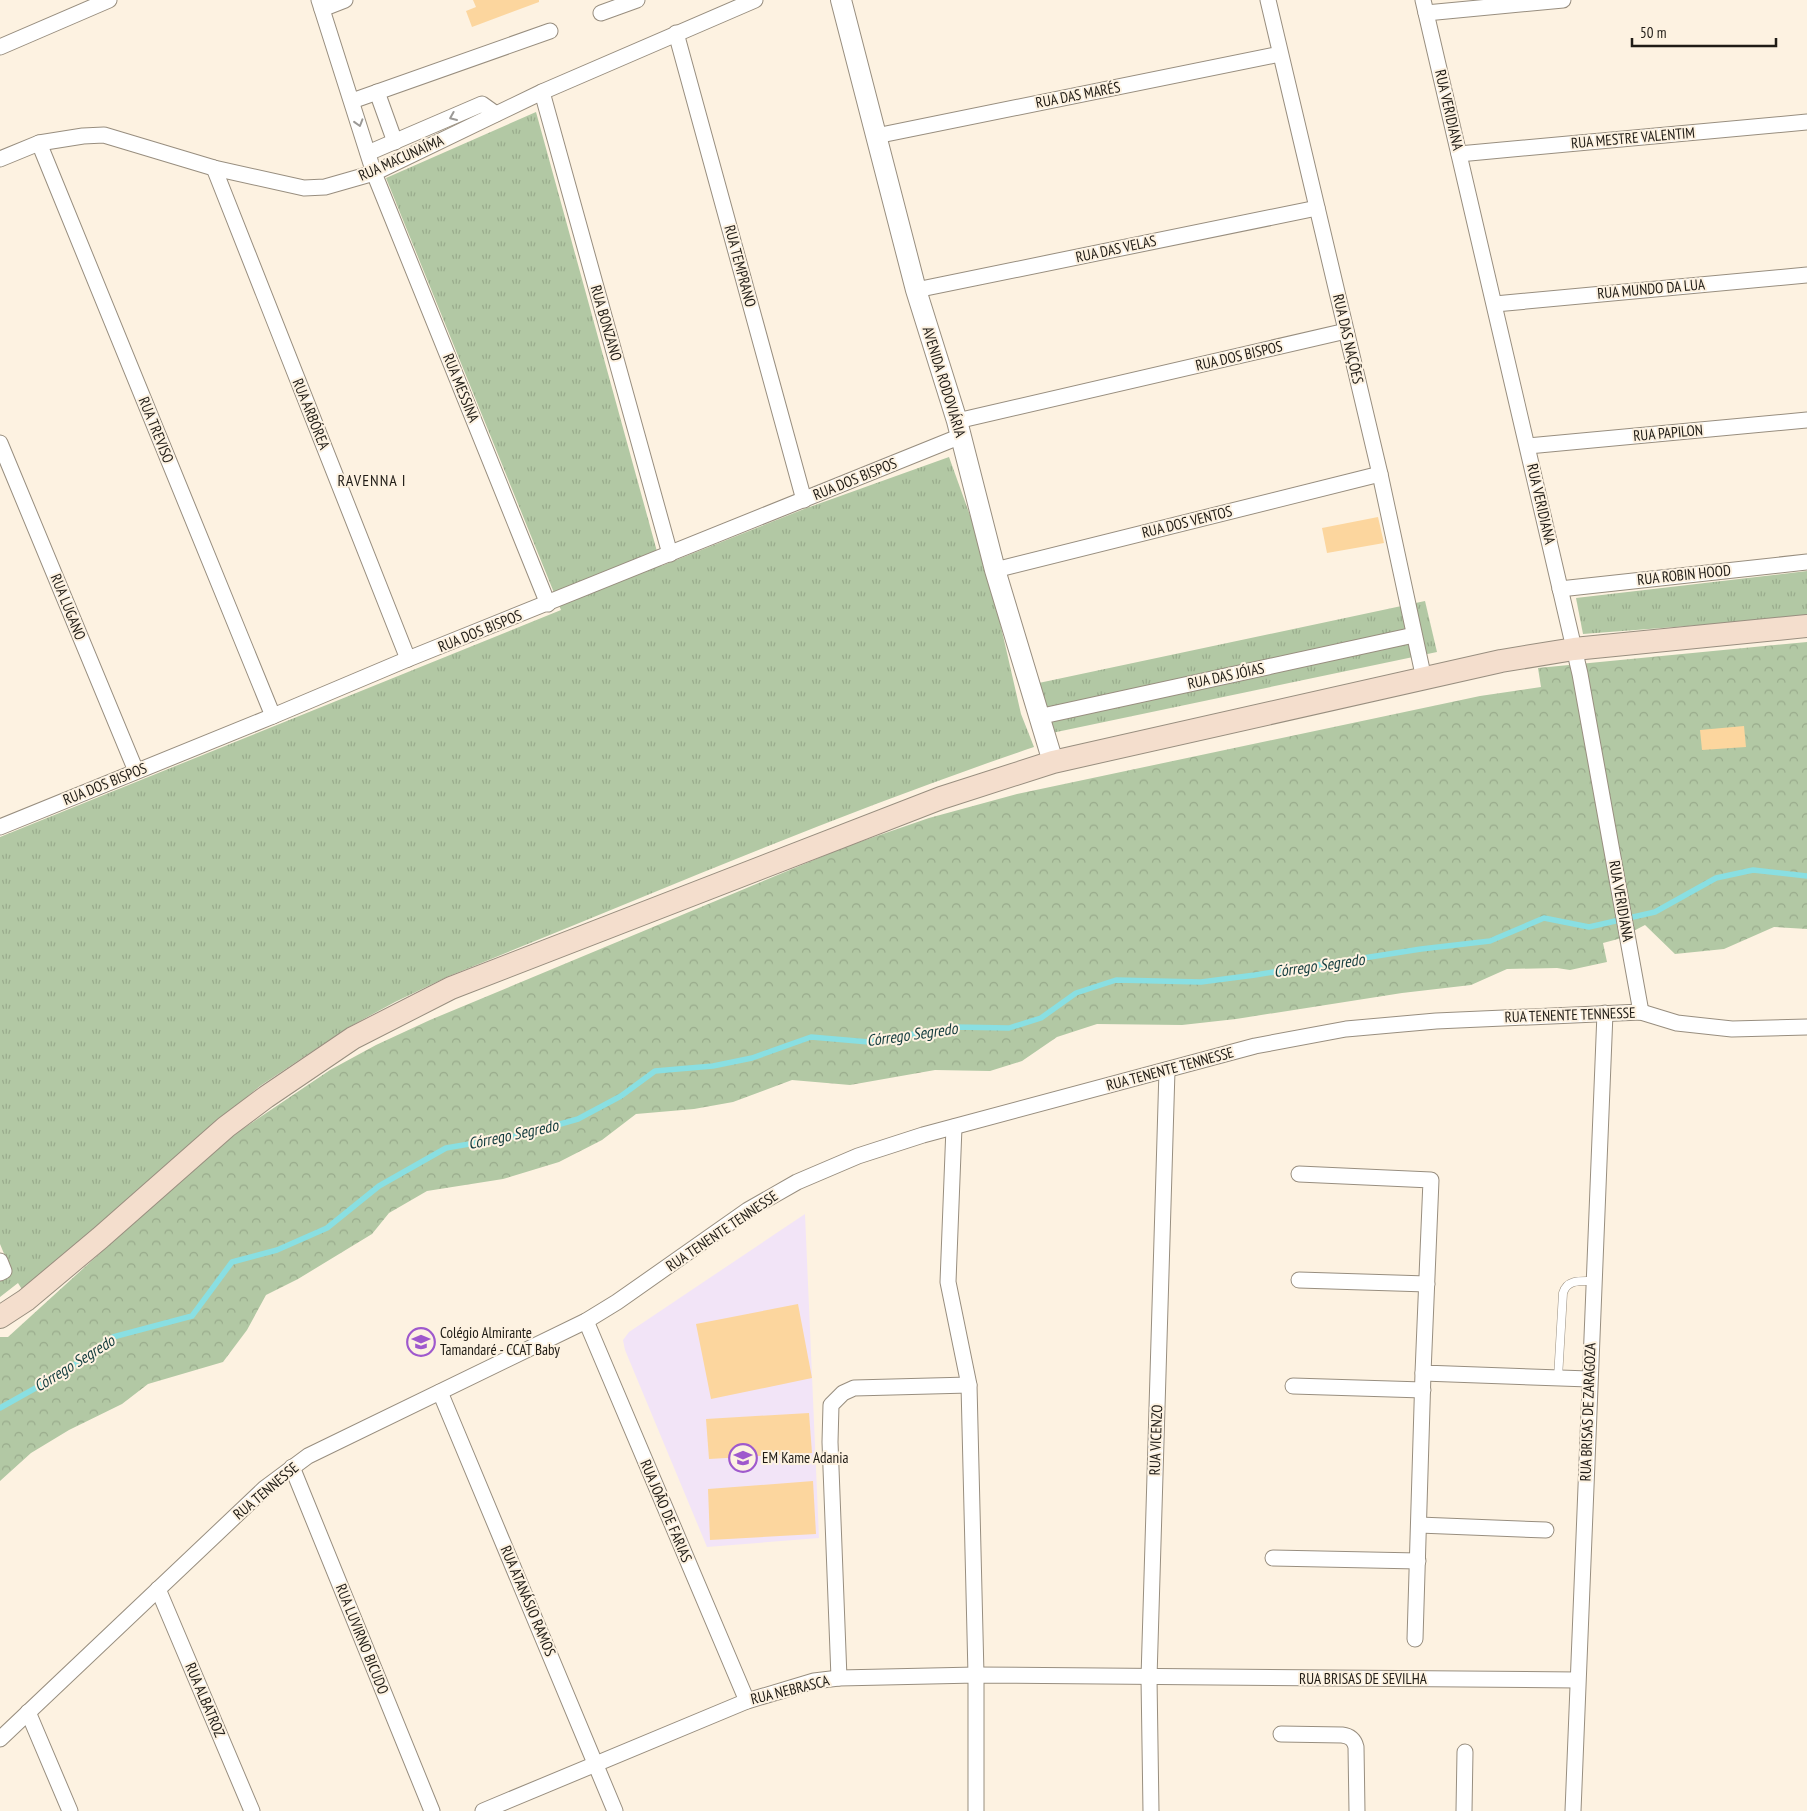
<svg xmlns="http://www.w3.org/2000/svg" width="1807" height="1811" viewBox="0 0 1807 1811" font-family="'PT Sans Narrow',sans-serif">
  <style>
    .education { fill: #f2e4f7 }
    .grass { fill: url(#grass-tufts) }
    .forest { fill: url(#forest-crowns) }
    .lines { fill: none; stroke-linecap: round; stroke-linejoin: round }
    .stream { stroke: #89dfe2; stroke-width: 5.5 }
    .building { fill: #fcd69e }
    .service-casing { stroke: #988e7f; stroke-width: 9 }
    .minor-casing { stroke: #988e7f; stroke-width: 17 }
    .tertiary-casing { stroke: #988e7f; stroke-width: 22 }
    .secondary-casing { stroke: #988e7f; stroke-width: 24 }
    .service { stroke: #fff; stroke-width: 8 }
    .minor { stroke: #fff; stroke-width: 15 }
    .tertiary { stroke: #fff; stroke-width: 20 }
    .secondary { stroke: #f4decd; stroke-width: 22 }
    .oneway { stroke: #9b9996 }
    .labels { text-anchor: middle; stroke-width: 4; stroke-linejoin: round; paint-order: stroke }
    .street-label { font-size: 15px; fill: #201c16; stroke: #fdf2e1 }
    .poi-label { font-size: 15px; fill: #201c16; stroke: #fdf2e1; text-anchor: start }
    .neighbourhood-label { font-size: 16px; letter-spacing: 1px; fill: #201c16; stroke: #fdf2e1 }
    .water-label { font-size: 16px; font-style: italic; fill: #123b3d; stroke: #fdf2e1 }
  </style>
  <defs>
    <pattern id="grass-tufts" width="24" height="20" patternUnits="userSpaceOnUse" patternTransform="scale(1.25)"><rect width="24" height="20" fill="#b2c8a4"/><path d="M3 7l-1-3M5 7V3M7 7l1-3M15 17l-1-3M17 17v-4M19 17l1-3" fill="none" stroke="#99ab8c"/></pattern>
    <pattern id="forest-crowns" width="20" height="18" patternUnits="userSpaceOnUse" patternTransform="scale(1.25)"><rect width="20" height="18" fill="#b2c8a4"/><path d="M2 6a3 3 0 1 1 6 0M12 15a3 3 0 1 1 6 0" fill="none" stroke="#99ab8c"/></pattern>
  </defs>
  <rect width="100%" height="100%" fill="#fdf2e1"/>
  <path class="education" d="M 805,1214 L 819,1538 L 707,1547 L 625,1350 L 623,1340 L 629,1332 Z"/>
  <g class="grass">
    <path d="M 536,112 L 661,566 L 804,509 L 949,457 L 985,557 L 1021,714 L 1034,747 C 836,814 643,898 449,976 L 395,1002 L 349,1027 L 260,1086 L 219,1120 L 23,1291 L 18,1283 L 0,1297 L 0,1279 L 12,1273 L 0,1244 L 0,837 L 561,610 L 386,178 Z"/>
    <path d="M 1807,571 L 1807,617 L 1583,634 L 1576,598 Z"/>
    <path d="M 1425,601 L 1437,652 L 1047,734 L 1034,684 Z"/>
  </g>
  <path class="forest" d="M 1807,642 L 1807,929 L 1774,927 L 1724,949 L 1675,954 L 1645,925 L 1618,939 L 1603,943 L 1607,962 L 1570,970 L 1557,968 L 1507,969 L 1471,985 L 1402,993 L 1236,1019 L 1182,1025 L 1097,1024 L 1057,1037 L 1022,1061 L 990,1071 L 935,1070 L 850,1085 L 792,1080 L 733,1102 L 694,1109 L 636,1114 L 602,1140 L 559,1162 L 503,1179 L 427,1191 L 389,1213 L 372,1234 L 298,1279 L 266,1295 L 247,1330 L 223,1362 L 148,1384 L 122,1404 L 69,1430 L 31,1453 L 0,1481 L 0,1337 L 8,1337 L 199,1163 L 241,1130 L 330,1070 L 376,1045 L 430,1020 L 845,847 L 929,818 L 1017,794 L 1480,696 L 1541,687 L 1538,668 Z"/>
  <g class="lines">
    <path class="stream" d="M 0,1408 L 66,1371 L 113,1337 L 192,1316 L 232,1262 L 277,1250 L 327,1228 L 379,1186 L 446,1148 L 522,1135 L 578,1119 L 621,1096 L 655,1071 L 713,1066 L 752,1058 L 811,1037 L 869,1042 L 954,1027 L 1009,1028 L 1041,1018 L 1076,993 L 1116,980 L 1201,982 L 1255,975 L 1421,949 L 1490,941 L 1544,918 L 1589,927 L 1655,912 L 1716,878 L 1753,870 L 1807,876"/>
  </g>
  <g class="building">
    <path d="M 473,0 L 539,0 L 539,2 L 472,27 L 466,11 L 476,7 Z"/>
    <path d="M 1378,517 L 1384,543 L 1327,553 L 1322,528 Z"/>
    <path d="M 1744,726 L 1746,747 L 1702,750 L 1700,730 Z"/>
    <path d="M 798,1304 L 812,1378 L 711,1399 L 696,1324 Z"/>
    <path d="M 809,1413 L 812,1453 L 709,1459 L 706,1419 Z"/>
    <path d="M 813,1481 L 816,1534 L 710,1540 L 708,1489 Z"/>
  </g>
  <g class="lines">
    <defs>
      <path id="service" d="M 1558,1378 L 1563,1293 C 1567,1279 1581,1281 1594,1281"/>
      <g id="minor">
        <path d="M 319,0 L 374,173 L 548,604"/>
        <path d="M 1268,0 L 1380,474 L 1424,679"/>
        <path d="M 1423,0 L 1580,674 L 1641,1012"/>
        <path d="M 322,9 L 345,0"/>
        <path d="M 601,13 L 637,0"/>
        <path d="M 1426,13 L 1563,0"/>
        <path d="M 676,33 L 804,500"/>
        <path d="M 0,47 L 109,0"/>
        <path d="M 377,92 L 395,142"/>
        <path d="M 542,92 L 670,554"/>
        <path d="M 352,101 L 550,31"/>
        <path d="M 876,136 L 1280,54"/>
        <path d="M 39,143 L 273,716"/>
        <path d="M 368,153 L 482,104 L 496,114"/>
        <path d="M 1459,154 L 1807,122"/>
        <path d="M 0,159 L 39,143 L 83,136 L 104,135 L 214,168 L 304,188 L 325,187 L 374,173 L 542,92 L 755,0"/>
        <path d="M 214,168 L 408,659"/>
        <path d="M 916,290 L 1317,208"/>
        <path d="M 1495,304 L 1807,275"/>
        <path d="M 957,421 L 1346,331"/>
        <path d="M 0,443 L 136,771"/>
        <path d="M 1528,446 L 1807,420"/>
        <path d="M 995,570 L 1380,474"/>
        <path d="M 1560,589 L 1807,562"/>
        <path d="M 1038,717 L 1414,635"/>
        <path d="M 0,827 L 273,716 L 408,659 L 961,436"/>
        <path d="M 954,1127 L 948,1282 L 969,1385 L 976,1675 L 976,1811"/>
        <path d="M 1299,1174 L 1431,1180 L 1423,1373 L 1589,1379"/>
        <path d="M 0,1261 L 4,1271 L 0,1273"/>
        <path d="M 1299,1280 L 1427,1284"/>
        <path d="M 586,1321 L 747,1701"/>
        <path d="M 1293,1386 L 1423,1390"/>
        <path d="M 440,1392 L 615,1811"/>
        <path d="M 292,1467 L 432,1811"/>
        <path d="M 1419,1525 L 1546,1530"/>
        <path d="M 1273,1558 L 1418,1561"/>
        <path d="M 158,1589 L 252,1811"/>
        <path d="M 1415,1639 L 1423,1373"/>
        <path d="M 839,1678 L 830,1442 L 831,1405 L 843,1393 L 854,1388 L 969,1385"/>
        <path d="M 28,1712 L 70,1811"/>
        <path d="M 1281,1734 L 1342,1735 C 1350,1736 1354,1739 1356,1747 L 1357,1811"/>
        <path d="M 0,1739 L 265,1488 L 308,1456 L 586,1321 L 617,1302 L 748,1210 L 797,1182 L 858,1156 L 923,1135 L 1255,1046 L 1346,1029 L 1436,1021 L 1641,1012 L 1677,1023 L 1732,1029 L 1807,1027"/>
        <path d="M 483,1811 L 747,1701 L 814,1681 L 839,1678 L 976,1675 L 1577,1680"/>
        <path d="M 1151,1811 L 1149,1678 L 1167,1070"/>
        <path d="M 1464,1811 L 1465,1752"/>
        <path d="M 1573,1811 L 1605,1013"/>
      </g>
      <path id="tertiary" d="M 841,0 L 916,290 L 957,421 L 995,570 L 1053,762"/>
      <path id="secondary" d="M 0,1317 L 26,1300 L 100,1238 L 226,1127 L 266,1097 L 353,1038 L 451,988 L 941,798 L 1053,762 L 1501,661 L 1574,649 L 1807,626"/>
    </defs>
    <use href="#service" class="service-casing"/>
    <use href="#minor" class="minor-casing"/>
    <use href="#tertiary" class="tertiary-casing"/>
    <use href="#secondary" class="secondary-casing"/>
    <use href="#service" class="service"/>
    <use href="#minor" class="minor"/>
    <use href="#tertiary" class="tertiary"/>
    <use href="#secondary" class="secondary"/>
  </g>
  <defs><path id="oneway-chevron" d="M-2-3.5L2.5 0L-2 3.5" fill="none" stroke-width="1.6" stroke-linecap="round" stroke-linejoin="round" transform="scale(1.25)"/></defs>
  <g class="oneway">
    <use href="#oneway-chevron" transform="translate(453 117) rotate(157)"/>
    <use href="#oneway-chevron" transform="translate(359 123) rotate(73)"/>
  </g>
  <defs>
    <symbol id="school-ring" viewBox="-11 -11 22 22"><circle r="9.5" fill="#fdf2e1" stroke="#9f59cd" stroke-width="1.5"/><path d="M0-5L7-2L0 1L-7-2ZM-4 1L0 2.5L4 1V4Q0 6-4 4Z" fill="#9f59cd"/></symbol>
  </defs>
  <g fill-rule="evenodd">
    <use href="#school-ring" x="405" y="1326" width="32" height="32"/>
    <use href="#school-ring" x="727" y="1442" width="32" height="32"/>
  </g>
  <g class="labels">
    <g class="street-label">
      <text transform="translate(1078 95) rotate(-11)" y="5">RUA DAS MARÉS</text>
      <text transform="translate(1449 110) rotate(77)" y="5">RUA VERIDIANA</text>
      <text transform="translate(1633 138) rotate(-5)" y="5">RUA MESTRE VALENTIM</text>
      <text transform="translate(401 158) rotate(-24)" y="5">RUA MACUNAÍMA</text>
      <text transform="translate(1116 249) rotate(-12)" y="5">RUA DAS VELAS</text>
      <text transform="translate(740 266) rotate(75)" y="5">RUA TEMPRANO</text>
      <text transform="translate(1651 289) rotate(-5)" y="5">RUA MUNDO DA LUA</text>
      <text transform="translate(606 323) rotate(74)" y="5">RUA BONZANO</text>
      <text transform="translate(1348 339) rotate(77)" y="5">RUA DAS NAÇÕES</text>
      <text transform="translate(1239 356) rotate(-13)" y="5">RUA DOS BISPOS</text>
      <text transform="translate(944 382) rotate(73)" y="5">AVENIDA RODOVIÁRIA</text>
      <text transform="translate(461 388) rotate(68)" y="5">RUA MESSINA</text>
      <text transform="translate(311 414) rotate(68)" y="5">RUA ARBÓREA</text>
      <text transform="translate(156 430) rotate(68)" y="5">RUA TREVISO</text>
      <text transform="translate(1668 433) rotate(-5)" y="5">RUA PAPILON</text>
      <text transform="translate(855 479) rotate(-22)" y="5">RUA DOS BISPOS</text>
      <text transform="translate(1541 504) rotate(77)" y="5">RUA VERIDIANA</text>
      <text transform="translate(1187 522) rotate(-14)" y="5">RUA DOS VENTOS</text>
      <text transform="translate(1684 575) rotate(-6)" y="5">RUA ROBIN HOOD</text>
      <text transform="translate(68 607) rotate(68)" y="5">RUA LUGANO</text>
      <text transform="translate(480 631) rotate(-22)" y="5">RUA DOS BISPOS</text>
      <text transform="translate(1226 676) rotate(-12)" y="5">RUA DAS JÓIAS</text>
      <text transform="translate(105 784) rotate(-22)" y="5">RUA DOS BISPOS</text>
      <text transform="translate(1621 901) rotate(80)" y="5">RUA VERIDIANA</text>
      <text transform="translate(1570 1015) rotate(-2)" y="5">RUA TENENTE TENNESSE</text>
      <text transform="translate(1170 1069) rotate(-15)" y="5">RUA TENENTE TENNESSE</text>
      <text transform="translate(722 1231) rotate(-34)" y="5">RUA TENENTE TENNESSE</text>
      <text transform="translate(1588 1412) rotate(-88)" y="5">RUA BRISAS DE ZARAGOZA</text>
      <text transform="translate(1156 1440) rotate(-88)" y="5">RUA VICENZO</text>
      <text transform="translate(266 1491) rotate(-40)" y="5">RUA TENNESSE</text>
      <text transform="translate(666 1511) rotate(67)" y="5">RUA JOÃO DE FARIAS</text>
      <text transform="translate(528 1601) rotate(67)" y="5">RUA ATANÁSIO RAMOS</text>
      <text transform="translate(362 1639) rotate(68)" y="5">RUA LUVIRNO BICUDO</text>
      <text x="1363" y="1684">RUA BRISAS DE SEVILHA</text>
      <text transform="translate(790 1690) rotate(-14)" y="5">RUA NEBRASCA</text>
      <text transform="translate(205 1700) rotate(67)" y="5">RUA ALBATROZ</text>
    </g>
    <g class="poi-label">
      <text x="440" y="1338">Colégio Almirante<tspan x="440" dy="17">Tamandaré - CCAT Baby</tspan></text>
      <text x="762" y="1463">EM Kame Adania</text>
    </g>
    <g class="neighbourhood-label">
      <text x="372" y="486">RAVENNA I</text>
    </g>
    <g class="water-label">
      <text transform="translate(1319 965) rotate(-8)" y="6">Córrego Segredo</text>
      <text transform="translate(912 1034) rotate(-8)" y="6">Córrego Segredo</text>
      <text transform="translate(513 1134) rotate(-12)" y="6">Córrego Segredo</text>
      <text transform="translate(74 1363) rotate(-32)" y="6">Córrego Segredo</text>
    </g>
  </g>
  <path d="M1632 38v8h144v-8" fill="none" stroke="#201c16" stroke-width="2.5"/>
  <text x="1640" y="38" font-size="15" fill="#201c16" stroke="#fdf2e1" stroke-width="4" paint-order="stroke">50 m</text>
</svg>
